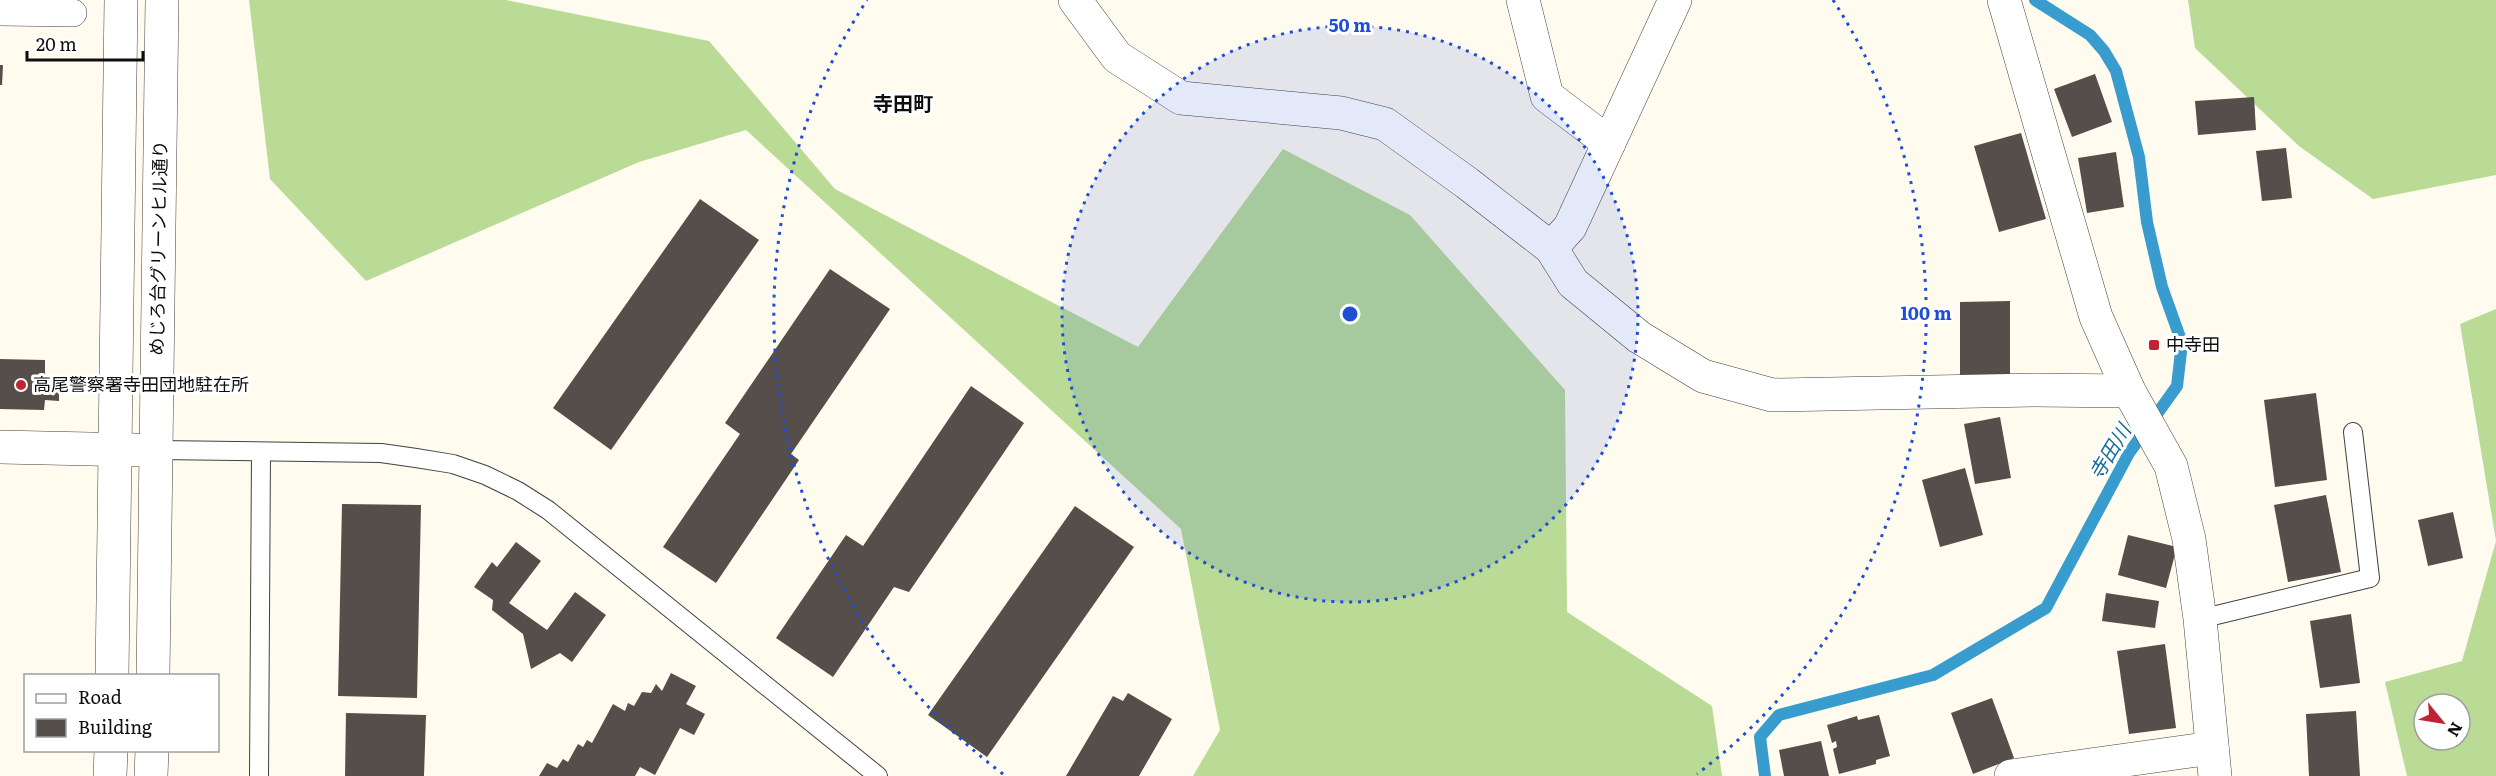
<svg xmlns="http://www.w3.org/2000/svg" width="2496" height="776" viewBox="0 0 2496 776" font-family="Literata,'Noto Sans JP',serif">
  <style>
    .forest { fill: #b9db96; fill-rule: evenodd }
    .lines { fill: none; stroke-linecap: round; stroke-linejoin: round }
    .stream { stroke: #389ccf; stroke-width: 12 }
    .building { fill: #564e4a }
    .service-casing { stroke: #414141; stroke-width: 20 }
    .pedestrian-casing { stroke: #414141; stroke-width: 28 }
    .minor-casing { stroke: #414141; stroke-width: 34 }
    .tertiary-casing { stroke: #414141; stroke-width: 34 }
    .service { stroke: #fff; stroke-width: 18 }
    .pedestrian { stroke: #fff; stroke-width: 27 }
    .minor { stroke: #fff; stroke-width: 33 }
    .tertiary { stroke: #fff; stroke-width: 33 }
    .ring { fill: none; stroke: #1d4ed8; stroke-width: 3; stroke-dasharray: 3 6 }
    .poi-dot { fill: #bf2434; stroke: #fff; stroke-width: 2 }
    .labels { text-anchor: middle; stroke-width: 6; stroke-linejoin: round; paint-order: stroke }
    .street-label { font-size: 18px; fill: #0e0e0e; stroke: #fff }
    .poi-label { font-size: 18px; fill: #0e0e0e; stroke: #fff; text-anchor: start }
    .neighbourhood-label { font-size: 20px; font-weight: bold; fill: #0e0e0e; stroke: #fff }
    .water-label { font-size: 20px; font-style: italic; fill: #156ca1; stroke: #fff }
    .centre { fill: #1d4ed8; stroke: #fff; stroke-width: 3 }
    .ring-label { font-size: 18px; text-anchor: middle; font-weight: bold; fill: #1d4ed8; stroke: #fff; stroke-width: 6; stroke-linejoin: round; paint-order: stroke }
  </style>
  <rect width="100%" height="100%" fill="#fffbee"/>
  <g class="forest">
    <path d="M 249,0 L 506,0 L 709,41 L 835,189 L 1138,347 L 1283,149 L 1410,215 L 1565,390 L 1567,612 L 1712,706 L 1722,776 L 1193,776 L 1220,730 L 1181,529 L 746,130 L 639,162 L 366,281 L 270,179 Z"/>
    <path d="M 2188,0 L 2496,0 L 2496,175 L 2373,199 L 2299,146 L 2195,48 Z"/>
    <path d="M 2496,309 L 2496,776 L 2407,776 L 2385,682 L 2462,661 L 2496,541 L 2460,324 ZM 2424,704 L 2460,704 L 2460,740 L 2424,740 Z"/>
  </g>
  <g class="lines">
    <path class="stream" d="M 1765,776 L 1760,737 L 1779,715 L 1933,675 L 2046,608 L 2129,453 L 2177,386 L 2182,343 L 2162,287 L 2147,222 L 2139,157 L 2116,71 L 2104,51 L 2090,35 L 2035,0"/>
  </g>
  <g class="building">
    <path d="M 0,65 L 3,65 L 2,85 L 0,85 Z"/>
    <path d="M 2095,74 L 2112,122 L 2072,137 L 2054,89 Z"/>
    <path d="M 2254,97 L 2256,130 L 2198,135 L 2195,101 Z"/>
    <path d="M 2021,133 L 2046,219 L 1999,232 L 1974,146 Z"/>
    <path d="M 2286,148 L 2292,198 L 2262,201 L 2256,151 Z"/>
    <path d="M 2116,152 L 2124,207 L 2087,213 L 2078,158 Z"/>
    <path d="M 700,199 L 759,240 L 611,450 L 553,408 Z"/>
    <path d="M 830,269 L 890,309 L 791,454 L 799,460 L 716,583 L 663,547 L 740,434 L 725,423 Z"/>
    <path d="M 2010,301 L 2010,378 L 1960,378 L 1960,302 Z"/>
    <path d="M 0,359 L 45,360 L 45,377 L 59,377 L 59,401 L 45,400 L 44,410 L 0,409 Z"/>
    <path d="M 971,386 L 1024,423 L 909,592 L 894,587 L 833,677 L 776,638 L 846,535 L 863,546 Z"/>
    <path d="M 2316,393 L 2327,480 L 2275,487 L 2264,400 Z"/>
    <path d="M 2000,417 L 2011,478 L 1975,484 L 1964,424 Z"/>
    <path d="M 1965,468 L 1983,535 L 1940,547 L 1922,480 Z"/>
    <path d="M 2326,495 L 2341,572 L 2288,582 L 2274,505 Z"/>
    <path d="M 342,504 L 421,505 L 417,698 L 338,696 Z"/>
    <path d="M 1075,506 L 1134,547 L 987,757 L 928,715 Z"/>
    <path d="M 2453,512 L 2463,558 L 2428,566 L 2418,520 Z"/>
    <path d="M 2128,535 L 2177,547 L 2166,588 L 2118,575 Z"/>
    <path d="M 516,542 L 541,561 L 509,603 L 547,630 L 575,592 L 606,615 L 572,662 L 560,653 L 531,669 L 523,634 L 492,610 L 493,600 L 474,587 L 492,562 L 497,567 Z"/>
    <path d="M 2106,593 L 2159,601 L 2155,628 L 2102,621 Z"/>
    <path d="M 2351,614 L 2360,683 L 2320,688 L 2310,621 Z"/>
    <path d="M 2165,644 L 2176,728 L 2129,734 L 2117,651 Z"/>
    <path d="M 671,673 L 696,686 L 686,704 L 705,714 L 694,735 L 680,728 L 655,775 L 640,767 L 635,776 L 539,776 L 547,763 L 557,768 L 563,759 L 568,762 L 578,744 L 583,747 L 587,740 L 592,743 L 613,704 L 625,711 L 628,703 L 634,706 L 642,692 L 651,693 L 656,684 L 662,691 Z"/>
    <path d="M 1128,693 L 1172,719 L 1139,776 L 1066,776 L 1113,696 L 1123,701 Z"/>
    <path d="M 1992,698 L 2014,758 L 1973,774 L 1951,713 Z"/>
    <path d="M 2356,711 L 2360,776 L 2309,776 L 2306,714 Z"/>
    <path d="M 346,713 L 426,715 L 424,776 L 345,776 Z"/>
    <path d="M 1879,715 L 1890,756 L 1876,760 L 1876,764 L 1839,774 L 1833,749 L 1837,747 L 1836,741 L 1832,743 L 1827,725 L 1857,716 L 1858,720 Z"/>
    <path d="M 1821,741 L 1829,776 L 1784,776 L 1779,750 Z"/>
  </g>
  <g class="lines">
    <defs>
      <g id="service">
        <path d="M 158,450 L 381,453 L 416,458 L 453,464 L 485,475 L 518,491 L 548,510 L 878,776"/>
        <path d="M 2200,619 L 2370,578 L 2353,432"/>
        <path d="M 259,776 L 261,452"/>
      </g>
      <path id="pedestrian" d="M 0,12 L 73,13"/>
      <g id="minor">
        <path d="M 1075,0 L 1117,57 L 1181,98 L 1341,113 L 1385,124 L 1467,183 L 1551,248 L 1573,283 L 1639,337 L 1703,376 L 1772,395 L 2034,390 L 2129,391"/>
        <path d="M 1523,0 L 1547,96 L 1609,143"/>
        <path d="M 1551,248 L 1570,227 L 1675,0"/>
        <path d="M 2011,776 L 2212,748"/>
      </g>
      <g id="tertiary">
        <path d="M 2004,0 L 2096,317 L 2129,391 L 2171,466 L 2189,539 L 2200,619 L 2215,776"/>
        <path d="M 0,447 L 136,450"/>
        <path d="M 112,676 L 121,0"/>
        <path d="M 153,676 L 162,0"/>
        <path d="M 110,776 L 111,750"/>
        <path d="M 151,776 L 152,750"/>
      </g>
    </defs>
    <use href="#service" class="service-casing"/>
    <use href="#pedestrian" class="pedestrian-casing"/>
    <use href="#minor" class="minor-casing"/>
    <use href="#tertiary" class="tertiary-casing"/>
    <use href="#service" class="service"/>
    <use href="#pedestrian" class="pedestrian"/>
    <use href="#minor" class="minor"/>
    <use href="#tertiary" class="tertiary"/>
  </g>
  <circle cx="1350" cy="314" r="288" fill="#1d4ed8" fill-opacity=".12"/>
  <g class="ring">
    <circle cx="1350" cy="314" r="288"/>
    <path d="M1003 774A576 576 0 0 1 867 0M1833 0A576 576 0 0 1 1697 774"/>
  </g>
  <g class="poi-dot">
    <rect x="2148" y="339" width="12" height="12" rx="3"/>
    <circle cx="21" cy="385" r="6"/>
  </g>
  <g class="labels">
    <g class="street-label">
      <text transform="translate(159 248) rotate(-89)" y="6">めじろ台グリーンヒル通り</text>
    </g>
    <g class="poi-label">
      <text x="2166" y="351">中寺田</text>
      <text x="33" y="391">高尾警察署寺田団地駐在所</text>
    </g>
    <g class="neighbourhood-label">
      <text x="903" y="111">寺田町</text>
    </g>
    <g class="water-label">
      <text transform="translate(2110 452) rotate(-59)" y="7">寺田川</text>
    </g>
  </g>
  <circle cx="1350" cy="314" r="9" class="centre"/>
  <g class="ring-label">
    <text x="1350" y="32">50 m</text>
    <text x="1926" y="320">100 m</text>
  </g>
  <rect x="24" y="674" width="195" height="78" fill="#ffffff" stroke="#9f9f9f" stroke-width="1.5"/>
  <rect x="36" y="694" width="30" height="9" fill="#ffffff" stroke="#9f9f9f" stroke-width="1.5"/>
  <text x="78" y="704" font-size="18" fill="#0e0e0e">Road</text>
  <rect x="36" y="719" width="30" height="18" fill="#564e4a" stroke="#9f9f9f" stroke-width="1.5"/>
  <text x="78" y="734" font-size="18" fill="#0e0e0e">Building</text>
  <g transform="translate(2442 722) rotate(120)"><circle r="28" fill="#ffffff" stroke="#9f9f9f" stroke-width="1.5"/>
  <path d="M0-4.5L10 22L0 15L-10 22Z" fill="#bf2434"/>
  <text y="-9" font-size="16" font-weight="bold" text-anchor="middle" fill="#0e0e0e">N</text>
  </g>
  <path d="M27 51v9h116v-9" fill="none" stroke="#0e0e0e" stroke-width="3"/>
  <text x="36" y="51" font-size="18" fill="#0e0e0e" stroke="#ffffff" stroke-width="4.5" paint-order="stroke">20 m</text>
</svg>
